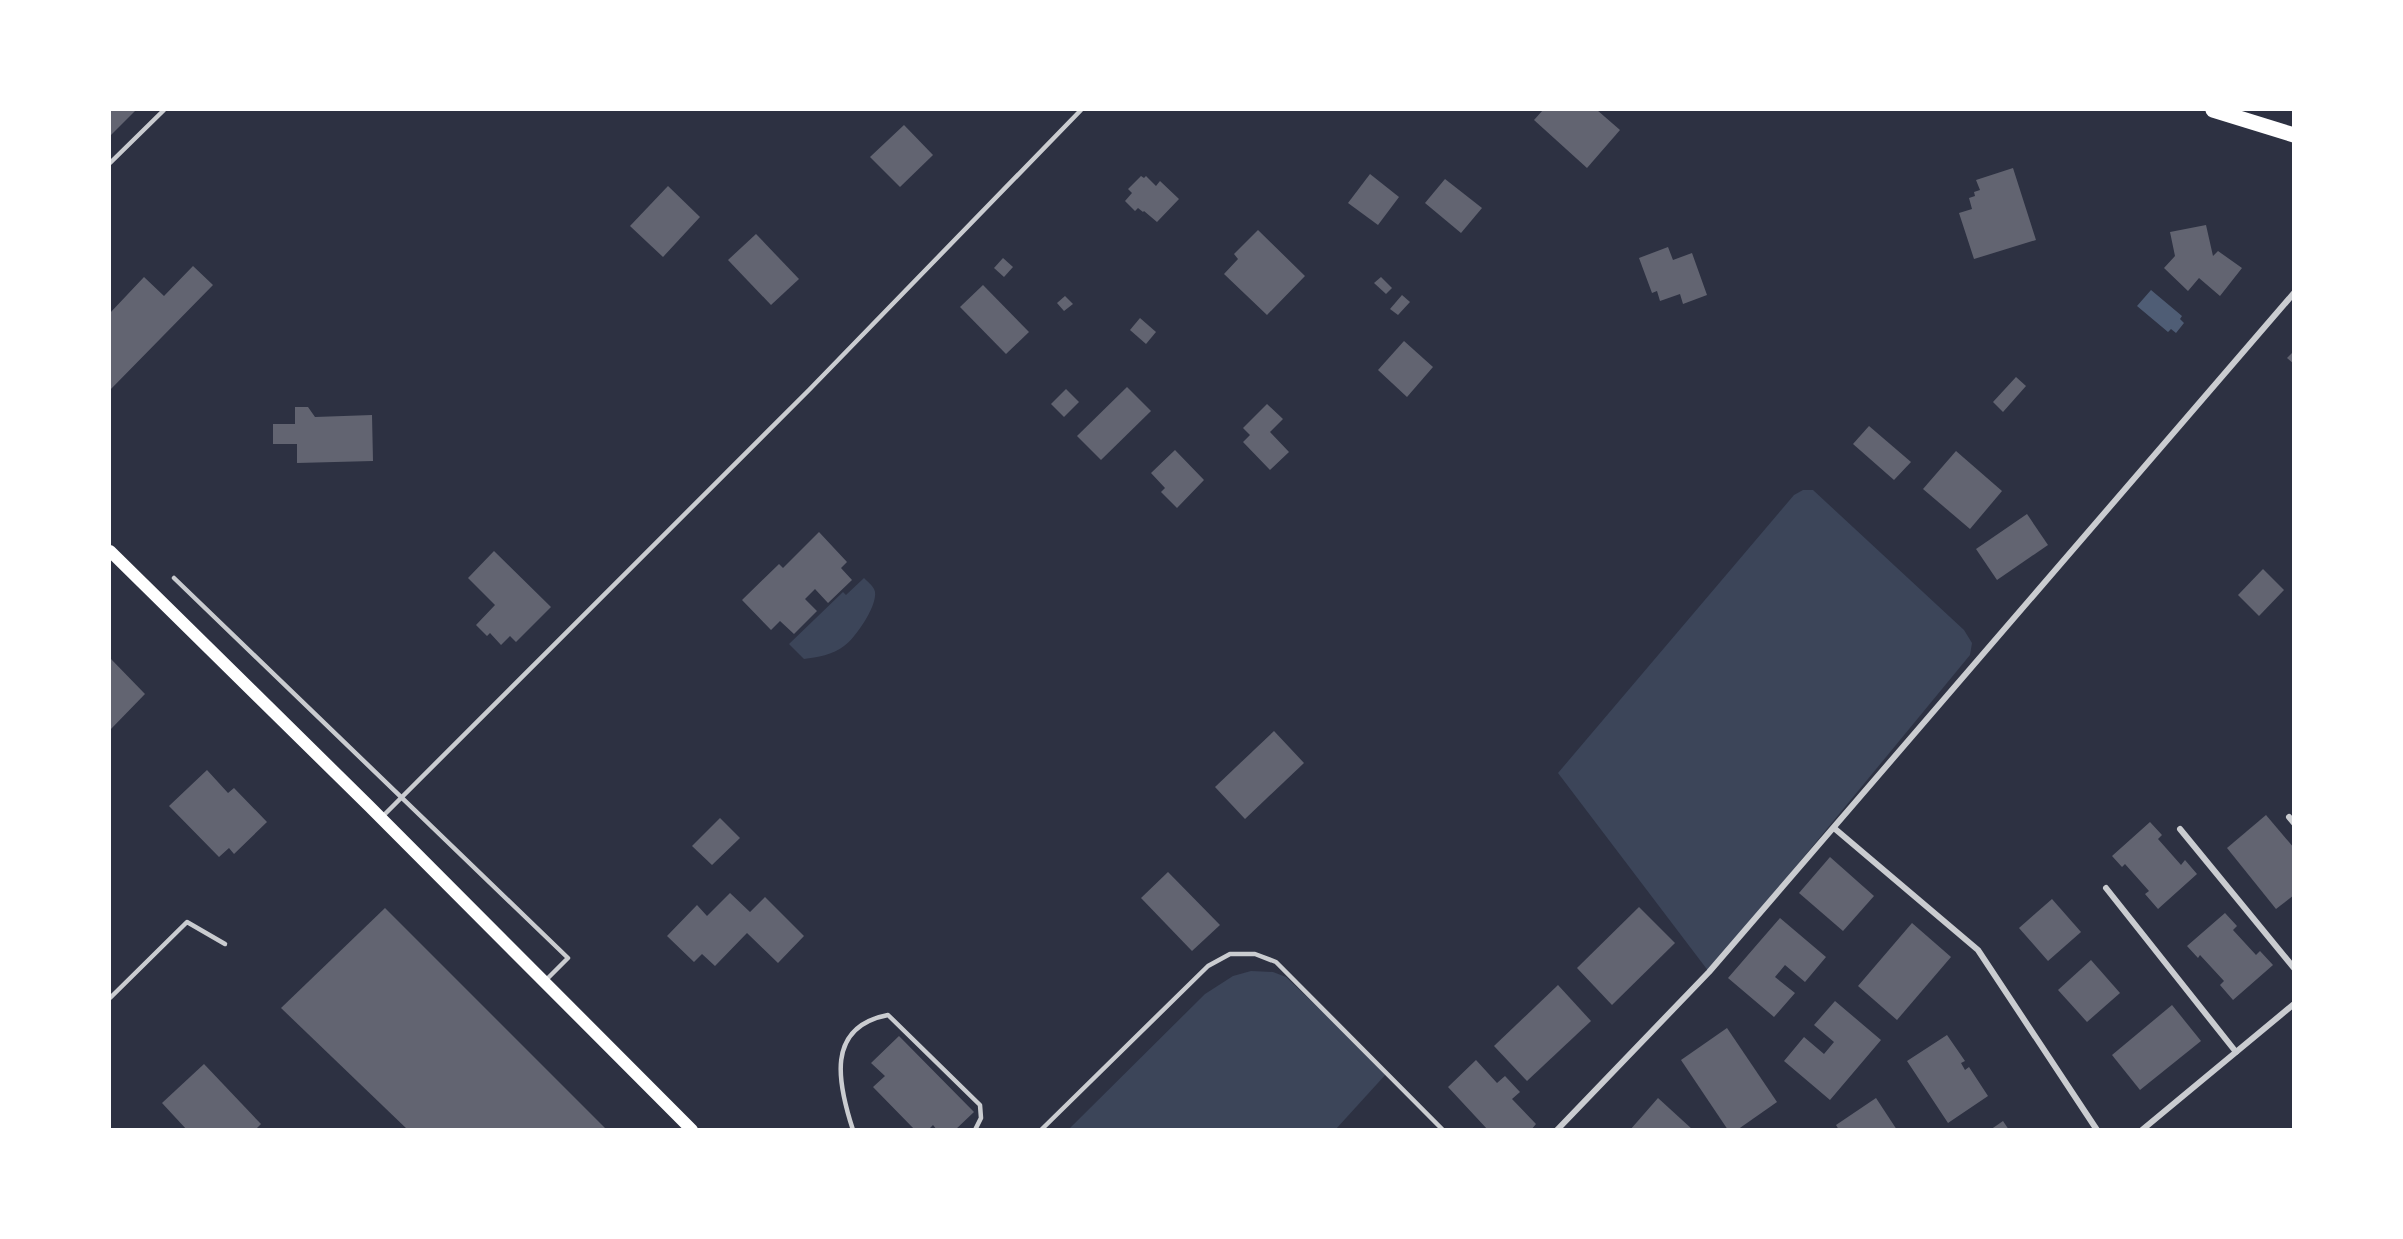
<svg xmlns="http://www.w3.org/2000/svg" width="2403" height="1239" viewBox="0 0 2403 1239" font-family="'DejaVu Sans',sans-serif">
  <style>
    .green { fill: #3c4559 }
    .water { fill: #4f5d75 }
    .building { fill: #626471 }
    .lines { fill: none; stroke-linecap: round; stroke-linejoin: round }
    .service { stroke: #caccd0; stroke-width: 4.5 }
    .minor { stroke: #caccd0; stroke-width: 6 }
    .secondary { stroke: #fff; stroke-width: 12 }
    .primary { stroke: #fff; stroke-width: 15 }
  </style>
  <rect width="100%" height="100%" fill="#2d3142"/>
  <g class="green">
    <path d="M 1803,490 L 1813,490 L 1964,630 L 1972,643 L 1970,655 L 1709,972 L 1558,773 L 1794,495 Z"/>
    <path d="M 864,578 C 867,581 872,585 874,589 C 881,601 855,639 844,646 C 833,655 817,657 804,659 L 789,644 L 843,592 L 846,595 Z"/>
    <path d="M 1251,971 L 1273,972 L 1286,977 L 1387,1073 L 1336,1129 L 1068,1130 L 1205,994 L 1233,976 Z"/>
  </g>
  <path class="water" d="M 2151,290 L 2182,316 L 2180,319 L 2184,323 L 2176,333 L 2171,329 L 2168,332 L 2137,306 Z"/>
  <g class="building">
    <path d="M 110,110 L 136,110 L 110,136 Z"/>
    <path d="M 1543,110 L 1597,110 L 1620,130 L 1587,168 L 1534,120 Z"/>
    <path d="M 904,125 L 933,155 L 900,187 L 870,157 Z"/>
    <path d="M 2013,168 L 2036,240 L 1974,259 L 1959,213 L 1972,209 L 1969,198 L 1975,196 L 1974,192 L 1980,190 L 1976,180 Z"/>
    <path d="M 1370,174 L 1399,197 L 1378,225 L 1348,203 Z"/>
    <path d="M 1141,176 L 1144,178 L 1146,176 L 1156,186 L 1160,181 L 1179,199 L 1157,222 L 1144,211 L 1143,212 L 1138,208 L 1135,211 L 1125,201 L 1132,193 L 1128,189 Z"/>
    <path d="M 1445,179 L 1482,208 L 1461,233 L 1425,203 Z"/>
    <path d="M 668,186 L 700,217 L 663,257 L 630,226 Z"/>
    <path d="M 2206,225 L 2213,256 L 2218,251 L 2242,268 L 2220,296 L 2199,278 L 2188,291 L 2164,268 L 2175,256 L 2170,232 Z"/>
    <path d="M 1258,230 L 1305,276 L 1267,315 L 1224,274 L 1238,259 L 1234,254 Z"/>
    <path d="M 756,234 L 799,279 L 771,305 L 728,260 Z"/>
    <path d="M 1668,247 L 1673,260 L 1692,253 L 1707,295 L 1683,304 L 1680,294 L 1660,301 L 1657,291 L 1652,293 L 1639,258 Z"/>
    <path d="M 1003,258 L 1013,267 L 1004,277 L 994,268 Z"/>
    <path d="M 193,266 L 213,285 L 110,390 L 110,313 L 144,277 L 164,296 Z"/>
    <path d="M 1381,277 L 1392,288 L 1386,294 L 1374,283 Z"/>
    <path d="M 983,285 L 1029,332 L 1006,354 L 960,307 Z"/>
    <path d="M 1402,295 L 1410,302 L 1398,315 L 1390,309 Z"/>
    <path d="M 1065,296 L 1073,304 L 1064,311 L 1057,303 Z"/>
    <path d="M 1140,318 L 1156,332 L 1146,344 L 1130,330 Z"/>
    <path d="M 1404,341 L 1433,367 L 1407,397 L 1378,370 Z"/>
    <path d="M 2294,351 L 2294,364 L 2287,358 Z"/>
    <path d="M 2016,377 L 2026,386 L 2003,412 L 1993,402 Z"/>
    <path d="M 1127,387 L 1151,411 L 1101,460 L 1077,436 Z"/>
    <path d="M 1066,389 L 1079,402 L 1064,417 L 1051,404 Z"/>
    <path d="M 1267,404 L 1283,419 L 1270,432 L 1289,452 L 1270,470 L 1243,442 L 1250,435 L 1243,428 Z"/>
    <path d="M 295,407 L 308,407 L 315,417 L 372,415 L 373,461 L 297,463 L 297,444 L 273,444 L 273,424 L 295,424 Z"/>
    <path d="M 1869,426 L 1911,462 L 1894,480 L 1853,444 Z"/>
    <path d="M 1175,450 L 1204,480 L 1177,508 L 1161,492 L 1165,488 L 1151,473 Z"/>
    <path d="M 1956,451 L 2002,491 L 1970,529 L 1923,489 Z"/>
    <path d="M 2027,514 L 2048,545 L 1997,580 L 1976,549 Z"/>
    <path d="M 819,532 L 847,562 L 841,568 L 852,580 L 828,603 L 815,589 L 805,599 L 817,611 L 794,634 L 780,621 L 771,630 L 742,600 L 779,564 L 783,568 Z"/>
    <path d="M 494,551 L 551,607 L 516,642 L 510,636 L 501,645 L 490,633 L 487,636 L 476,625 L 495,605 L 468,578 Z"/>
    <path d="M 2263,569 L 2284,590 L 2259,616 L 2238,595 Z"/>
    <path d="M 110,658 L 145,694 L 110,730 Z"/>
    <path d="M 1274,731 L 1304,763 L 1245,819 L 1215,787 Z"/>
    <path d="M 207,770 L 228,793 L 234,788 L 267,822 L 234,854 L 229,848 L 219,857 L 169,806 Z"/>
    <path d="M 2266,815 L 2294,848 L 2294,895 L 2276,909 L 2227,848 Z"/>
    <path d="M 720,818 L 740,838 L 712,865 L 692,846 Z"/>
    <path d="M 2150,822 L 2162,835 L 2158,839 L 2181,865 L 2185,860 L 2197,874 L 2158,909 L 2145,894 L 2149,891 L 2125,864 L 2122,867 L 2112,856 Z"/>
    <path d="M 1830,857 L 1874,896 L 1843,931 L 1799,893 Z"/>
    <path d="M 1168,872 L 1220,925 L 1192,951 L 1141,898 Z"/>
    <path d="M 730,893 L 750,912 L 765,897 L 804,936 L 778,963 L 747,933 L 715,966 L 702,954 L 694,962 L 667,936 L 697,905 L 707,916 Z"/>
    <path d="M 2052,899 L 2081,932 L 2048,961 L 2019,928 Z"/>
    <path d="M 1639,907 L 1675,943 L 1612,1005 L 1577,968 Z"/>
    <path d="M 385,908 L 607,1130 L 408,1130 L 281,1008 Z"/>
    <path d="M 2225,913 L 2237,926 L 2233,930 L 2256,955 L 2260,951 L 2273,965 L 2233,1000 L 2220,985 L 2224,981 L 2200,955 L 2198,958 L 2187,946 Z"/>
    <path d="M 1780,918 L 1826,957 L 1805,982 L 1785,965 L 1775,977 L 1795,993 L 1774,1017 L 1728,978 Z"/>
    <path d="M 1912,923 L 1951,957 L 1897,1020 L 1858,986 Z"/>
    <path d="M 2091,960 L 2120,993 L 2087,1022 L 2058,990 Z"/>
    <path d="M 1558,985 L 1591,1021 L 1527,1081 L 1494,1046 Z"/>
    <path d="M 1835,1001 L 1881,1040 L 1830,1100 L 1784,1061 L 1804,1037 L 1824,1054 L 1834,1042 L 1814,1025 Z"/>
    <path d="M 2172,1005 L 2201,1041 L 2140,1090 L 2112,1055 Z"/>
    <path d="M 1727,1028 L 1777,1102 L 1737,1130 L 1728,1130 L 1681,1060 Z"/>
    <path d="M 1947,1035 L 1965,1061 L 1961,1063 L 1965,1070 L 1969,1067 L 1988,1096 L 1948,1123 L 1907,1061 Z"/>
    <path d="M 899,1036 L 974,1112 L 955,1130 L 937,1130 L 933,1125 L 928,1130 L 915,1130 L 873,1087 L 885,1076 L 871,1063 Z"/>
    <path d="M 1476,1060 L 1497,1083 L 1505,1076 L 1520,1092 L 1512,1099 L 1536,1124 L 1531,1130 L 1488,1130 L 1448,1087 Z"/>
    <path d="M 204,1064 L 261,1124 L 255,1130 L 187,1130 L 162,1103 Z"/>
    <path d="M 1658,1098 L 1693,1130 L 1630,1130 Z"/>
    <path d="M 1876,1098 L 1897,1130 L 1839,1130 L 1836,1125 Z"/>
    <path d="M 2003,1121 L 2009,1130 L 1990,1130 Z"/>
  </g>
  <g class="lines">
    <g class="service">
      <path d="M 110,163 L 164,110"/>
      <path d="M 174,578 L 568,958 L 544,982"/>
      <path d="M 383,816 L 809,390 L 1081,110"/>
      <path d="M 110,998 L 187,922 L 225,944"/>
      <path d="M 853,1130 C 838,1084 825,1027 888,1015 L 980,1105 L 981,1118 L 975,1130"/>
      <path d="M 1041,1130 L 1208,966 L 1230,954 L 1255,954 L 1276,962 L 1443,1130"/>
    </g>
    <g class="minor">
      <path d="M 2289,817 L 2294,823"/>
      <path d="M 1834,828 L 1978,950 L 2097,1130"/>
      <path d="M 2180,829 L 2294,968"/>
      <path d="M 2106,888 L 2236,1052"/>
      <path d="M 1557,1130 L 1709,972 L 2294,293"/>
      <path d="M 2142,1130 L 2294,1004"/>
    </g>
    <path class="secondary" d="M 110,551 L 369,806 L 692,1130"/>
    <path class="primary" d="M 2213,110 L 2294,135"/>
  </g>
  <rect width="2403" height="1239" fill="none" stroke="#ffffff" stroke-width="222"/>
</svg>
